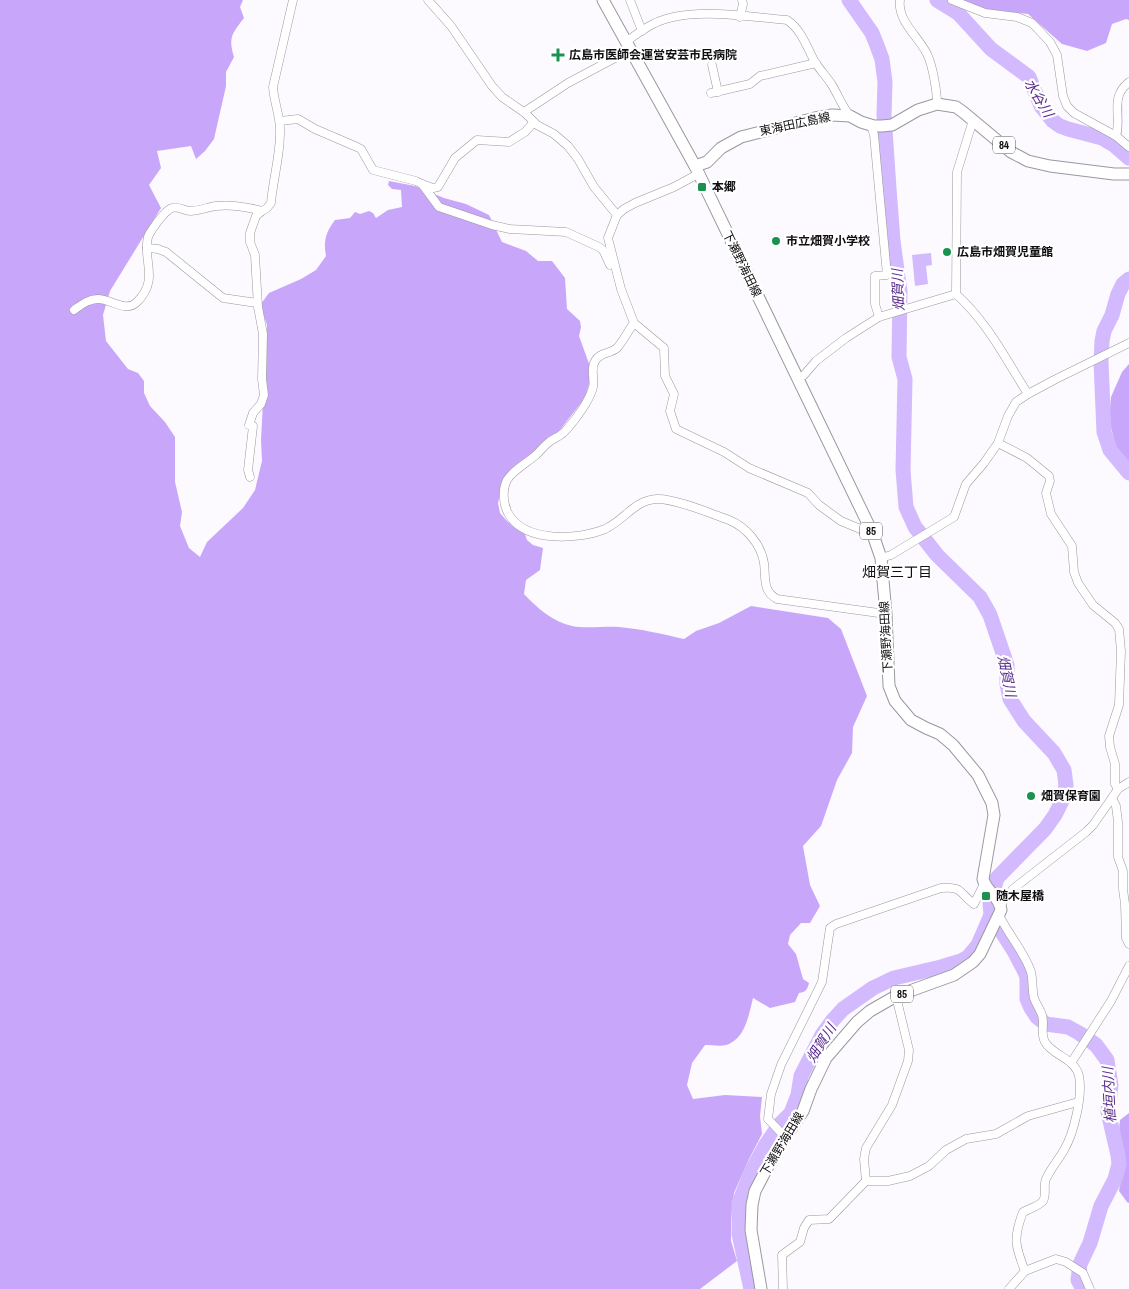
<svg xmlns="http://www.w3.org/2000/svg" width="1129" height="1289" viewBox="0 0 1129 1289" font-family="'Archivo Narrow','Noto Sans JP',sans-serif">
  <style>
    .forest { fill: #c8a7fb }
    .water { fill: #d3b9fd }
    .lines { fill: none; stroke-linecap: round; stroke-linejoin: round }
    .stream { stroke: #d3b9fd; stroke-width: 2.5 }
    .river { stroke: #d3b9fd; stroke-width: 15 }
    .street-casing { stroke: #9a989d; stroke-width: 9 }
    .primary-casing { stroke: #9a989d; stroke-width: 13 }
    .street { stroke: #fff; stroke-width: 8 }
    .primary { stroke: #fff; stroke-width: 11 }
    .poi-dot { fill: #1a934f; stroke: #fff; stroke-width: 2 }
    .labels { text-anchor: middle; stroke-width: 4.5; stroke-linejoin: round; paint-order: stroke }
    .shield { fill: #fff; stroke: #575658; stroke-width: 1 }
    .shield-label { font-size: 11px; font-weight: bold; fill: #0f0e10 }
    .poi-label { font-size: 12px; font-weight: bold; fill: #0f0e10; stroke: #fff; text-anchor: start }
    .street-label { font-size: 12px; fill: #0f0e10; stroke: #fff }
    .water-label { font-size: 14px; font-style: italic; fill: #5a2c8c; stroke: #fff }
    .neighbourhood-label { font-size: 14px; fill: #0f0e10; stroke: #fff }
  </style>
  <rect width="100%" height="100%" fill="#fcfaff"/>
  <g class="forest">
    <path d="M 0,0 L 243,0 L 240,7 L 244,18 C 232,34 228,37 234,57 L 226,72 L 226,86 L 214,139 L 205,151 L 196,159 L 191,146 L 157,151 L 161,168 L 149,185 L 161,208 L 110,291 L 103,315 L 106,341 L 128,369 L 138,373 L 144,381 L 144,393 L 150,406 L 165,422 L 175,437 L 175,482 L 182,512 L 180,526 L 189,548 L 200,557 L 207,542 L 243,508 L 255,490 L 262,461 L 261,440 L 267,325 L 260,305 L 269,293 L 301,279 L 316,270 L 326,256 C 323,241 326,232 335,220 L 350,218 L 355,212 L 360,214 L 369,211 L 373,213 L 376,218 L 388,210 L 402,207 L 401,190 L 392,189 L 388,185 L 389,181 L 415,186 L 444,198 L 466,204 L 489,215 L 502,242 L 526,251 L 538,261 L 552,261 L 565,278 L 567,309 L 580,321 L 581,327 L 579,336 L 591,369 L 589,384 L 585,398 L 548,445 L 502,487 L 498,503 L 500,513 L 507,521 L 516,529 L 521,529 L 525,534 L 527,540 L 533,545 L 543,548 L 540,570 L 526,580 L 524,594 C 537,608 553,622 572,626 C 586,629 604,626 619,627 C 641,629 663,634 684,639 L 696,631 L 719,623 L 751,606 L 828,618 L 841,629 L 867,696 L 853,727 L 852,753 L 837,780 L 821,826 L 803,846 L 810,885 L 820,906 L 810,923 L 801,923 L 790,935 L 788,944 L 796,954 L 803,979 L 809,983 C 807,990 806,992 799,993 L 795,1002 L 770,1008 L 753,998 C 749,1014 746,1036 729,1044 C 724,1047 712,1045 705,1045 L 692,1063 L 687,1085 L 693,1099 L 725,1095 L 762,1097 L 760,1116 L 762,1134 L 749,1159 L 734,1193 L 731,1219 L 731,1241 L 737,1261 L 700,1289 L 0,1289 Z"/>
    <path d="M 961,0 L 1129,0 L 1129,20 L 1126,19 L 1112,24 L 1106,43 L 1087,51 L 1062,44 L 1028,14 L 998,11 L 985,12 Z"/>
    <path d="M 1129,364 L 1129,471 L 1118,455 L 1109,420 L 1111,397 L 1122,372 Z"/>
    <path d="M 1129,1113 L 1129,1203 L 1127,1202 L 1119,1191 C 1120,1182 1126,1168 1125,1160 C 1124,1146 1117,1134 1120,1120 Z"/>
  </g>
  <path class="water" d="M 931,253 L 932,265 L 926,266 L 928,284 L 915,286 L 912,255 Z"/>
  <g class="lines">
    <path class="stream" d="M 1119,149 L 1121,126 L 1121,104"/>
    <g class="river">
      <path d="M 937,0 L 958,13 L 991,49 L 1029,77 L 1041,106 L 1053,121 L 1060,126 L 1068,129 L 1102,138 L 1114,145 L 1129,158"/>
      <path d="M 1129,279 L 1123,284 L 1118,294 L 1112,315 L 1104,331 L 1102,341 L 1101,362 L 1104,432 L 1110,450 L 1129,473"/>
      <path d="M 991,915 L 1014,951 L 1024,970 L 1027,977 L 1027,999 L 1031,1008 L 1037,1017 L 1046,1024 L 1068,1027 L 1079,1033 L 1096,1045 L 1107,1060 L 1111,1085 L 1108,1112 L 1118,1155 L 1119,1164 L 1115,1179 L 1101,1206 L 1090,1243 L 1080,1264 L 1078,1280 L 1083,1289"/>
      <path d="M 751,1289 L 739,1234 L 739,1203 L 752,1170 L 765,1146 L 780,1124 L 791,1113 L 798,1095 L 801,1076 L 822,1035 L 833,1020 L 843,1009 L 873,988 L 894,978 L 941,967 L 961,961 L 968,957 L 978,945 L 991,915 L 990,903 L 997,878 L 1045,829 L 1055,815 L 1063,799 L 1066,785 L 1064,770 L 1054,753 L 1024,721 L 1010,699 L 1007,684 L 1007,665 L 990,615 L 980,597 L 937,555 L 915,527 L 906,507 L 903,470 L 905,379 L 899,357 L 900,292 L 893,241 L 889,188 L 884,115 L 885,82 L 882,59 L 876,43 L 872,33 L 849,0"/>
    </g>
    <defs>
      <g id="street">
        <path d="M 428,0 L 451,26 L 492,86 L 502,97 L 525,113 L 537,125 L 554,134 L 568,146 L 578,159 L 594,187 L 617,215"/>
        <path d="M 630,0 L 642,31"/>
        <path d="M 900,0 C 897,21 919,37 927,54 C 933,66 937,92 937,104"/>
        <path d="M 952,0 L 985,13 L 1017,17 L 1032,23 L 1050,42 L 1057,55 L 1063,96 L 1067,106 L 1074,113 L 1116,136 L 1129,147"/>
        <path d="M 740,17 L 743,4 L 742,0"/>
        <path d="M 626,42 C 635,35 645,28 655,23 C 692,6 748,17 787,20 C 802,30 807,48 815,62 C 820,70 827,77 832,85 C 838,95 842,106 850,116"/>
        <path d="M 712,65 L 718,92"/>
        <path d="M 711,93 L 750,84 L 760,76 L 816,63"/>
        <path d="M 524,112 L 568,83 L 630,50"/>
        <path d="M 973,120 L 957,172 L 956,294 C 988,323 1005,358 1028,394"/>
        <path d="M 280,121 L 298,119 L 315,129 L 357,147 L 361,149 L 373,170 L 416,181 L 422,184 L 439,207 L 492,225 L 510,229 L 566,232 L 599,247 L 603,250 L 610,265"/>
        <path d="M 871,125 L 874,135 L 887,275 L 875,276 L 875,304 L 879,317"/>
        <path d="M 1116,136 C 1122,115 1109,98 1129,82"/>
        <path d="M 698,174 L 674,187 L 635,203 L 624,209 L 617,215 L 608,238 L 621,289 L 634,323 L 664,348 L 665,376 L 674,394 L 670,411 L 676,429 L 724,452 L 749,468 L 808,493 L 819,505 L 841,521 L 865,531 L 872,532"/>
        <path d="M 422,184 L 433,188 L 438,187 L 455,158 L 477,140 L 509,142 L 525,132 L 534,122"/>
        <path d="M 147,248 L 158,249 L 166,252 L 223,298 L 257,303"/>
        <path d="M 74,310 C 81,305 88,299 98,299 C 111,299 126,313 137,302 C 160,279 142,260 148,237 C 150,231 155,226 158,221 C 162,217 166,210 172,208 C 179,206 184,211 190,211 C 199,211 208,207 216,206 C 231,204 247,207 262,211"/>
        <path d="M 634,323 C 628,331 623,341 617,348 C 610,354 600,352 595,361 C 590,369 595,379 593,387 C 590,400 576,419 567,429 C 562,436 556,437 549,442 C 544,446 540,451 536,455 C 527,463 513,470 507,480 C 502,490 503,503 508,513 C 524,543 578,540 605,529 C 625,520 634,500 657,499 C 674,498 712,514 729,520 C 746,527 761,544 764,563 C 766,577 762,591 777,599 L 886,614"/>
        <path d="M 798,379 L 804,375 L 816,361 L 846,338 L 879,317 L 956,294"/>
        <path d="M 998,443 L 1027,458 L 1049,476 L 1050,481 L 1046,493 L 1051,514 L 1072,546 L 1074,572 L 1078,583 L 1093,605 L 1115,623 L 1119,629 L 1121,651 L 1119,705 L 1109,736 L 1110,747 L 1115,764 L 1115,784 L 1118,789"/>
        <path d="M 250,477 L 248,470 L 253,426 L 249,425 L 253,413 L 261,404 L 264,395 L 262,379 L 263,334 L 258,307 L 255,255 L 250,242 L 250,233 L 256,216 L 262,211 L 267,208 L 271,203 C 273,179 280,157 280,133 C 281,118 274,103 273,87 L 293,0"/>
        <path d="M 881,558 L 891,555 L 954,517 L 966,484 L 984,463 L 998,443 L 1008,416 L 1016,402 L 1028,394 L 1054,380 L 1129,343"/>
        <path d="M 1129,782 L 1118,789 L 1112,798 L 1116,806 L 1118,822 L 1118,857 L 1123,871 L 1123,889 L 1125,904 L 1126,938 L 1129,944"/>
        <path d="M 1001,904 L 1013,889 L 1086,832 L 1093,825 L 1112,798"/>
        <path d="M 999,915 C 1008,934 1025,953 1031,972 C 1033,980 1032,990 1034,998 C 1036,1004 1040,1009 1042,1015 C 1045,1024 1040,1033 1045,1042 C 1053,1056 1075,1058 1079,1076 C 1083,1095 1074,1133 1064,1150 C 1059,1159 1051,1168 1046,1179 C 1043,1185 1047,1195 1043,1201 C 1039,1206 1029,1209 1023,1212 C 1013,1238 1015,1246 1025,1271 L 1009,1289"/>
        <path d="M 1071,1063 L 1111,1001 L 1129,966"/>
        <path d="M 786,1138 L 768,1119 L 771,1094 L 781,1065 L 822,982 L 830,928 L 836,924 L 941,888 C 963,886 959,893 974,904 L 984,884"/>
        <path d="M 866,1181 L 864,1159 L 866,1148 L 892,1105 L 908,1061 L 909,1050 L 896,996"/>
        <path d="M 1025,1271 L 1056,1259 L 1066,1262 L 1083,1273 L 1090,1289"/>
        <path d="M 783,1289 L 782,1255 L 800,1242 L 804,1228 L 809,1220 L 829,1219 L 866,1181 L 888,1181 L 910,1176 L 929,1166 L 946,1150 L 966,1139 L 996,1134 L 1028,1116 L 1078,1102"/>
      </g>
      <g id="primary">
        <path d="M 603,0 L 695,166 L 872,532 L 881,558 L 886,614 L 889,686 L 895,701 L 911,720 L 926,728 L 940,734 L 953,745 L 978,775 L 992,803 L 994,815 L 983,879 C 986,892 1000,896 1001,910 L 980,954 L 973,962 L 954,975 L 896,996 L 870,1011 L 857,1022 L 826,1058 L 811,1089 L 803,1111 L 775,1153 L 755,1191 L 752,1205 L 751,1230 L 761,1289"/>
        <path d="M 695,166 L 707,162 L 721,148 L 741,137 L 815,118 L 832,115 L 850,116 L 861,122 L 874,126 L 882,126 L 892,125 L 918,110 L 937,104 L 956,107 L 963,112 L 1011,152 L 1028,161 L 1050,166 L 1114,174 L 1129,174"/>
      </g>
    </defs>
    <use href="#street" class="street-casing"/>
    <use href="#primary" class="primary-casing"/>
    <use href="#street" class="street"/>
    <use href="#primary" class="primary"/>
  </g>
  <g class="poi-dot">
    <path d="M555.5 47.5h5v5h5v5h-5v5h-5v-5h-5v-5h5z"/>
    <rect x="697" y="182" width="10" height="10" rx="2.5"/>
    <circle cx="776" cy="241" r="5"/>
    <circle cx="947" cy="252" r="5"/>
    <circle cx="1031" cy="796" r="5"/>
    <rect x="981" y="891" width="10" height="10" rx="2.5"/>
  </g>
  <g class="labels">
    <g class="shield">
      <rect x="993" y="136.5" width="22" height="17" rx="4"/>
      <rect x="860" y="522.5" width="22" height="17" rx="4"/>
      <rect x="891" y="985.5" width="22" height="17" rx="4"/>
    </g>
    <g class="shield-label">
      <text x="1004" y="149">84</text>
      <text x="871" y="535">85</text>
      <text x="902" y="998">85</text>
    </g>
    <g class="poi-label">
      <text x="569" y="59">広島市医師会運営安芸市民病院</text>
      <text x="712" y="191">本郷</text>
      <text x="786" y="245">市立畑賀小学校</text>
      <text x="957" y="256">広島市畑賀児童館</text>
      <text x="1041" y="800">畑賀保育園</text>
      <text x="996" y="900">随木屋橋</text>
    </g>
    <g class="street-label">
      <text transform="translate(795 124) rotate(-12)" y="4">東海田広島線</text>
      <text transform="translate(742 264) rotate(64)" y="4">下瀬野海田線</text>
      <text transform="translate(886 637) rotate(-93)" y="4">下瀬野海田線</text>
      <text transform="translate(782 1144) rotate(-59)" y="4">下瀬野海田線</text>
    </g>
    <g class="water-label">
      <text transform="translate(1039 98) rotate(59)" y="5">水谷川</text>
      <text transform="translate(898 290) rotate(-93)" y="5">畑賀川</text>
      <text transform="translate(1007 676) rotate(78)" y="5">畑賀川</text>
      <text transform="translate(821 1043) rotate(-58)" y="5">畑賀川</text>
      <text transform="translate(1109 1095) rotate(-93)" y="5">植垣内川</text>
    </g>
    <g class="neighbourhood-label">
      <text x="897" y="577">畑賀三丁目</text>
    </g>
  </g>
</svg>
